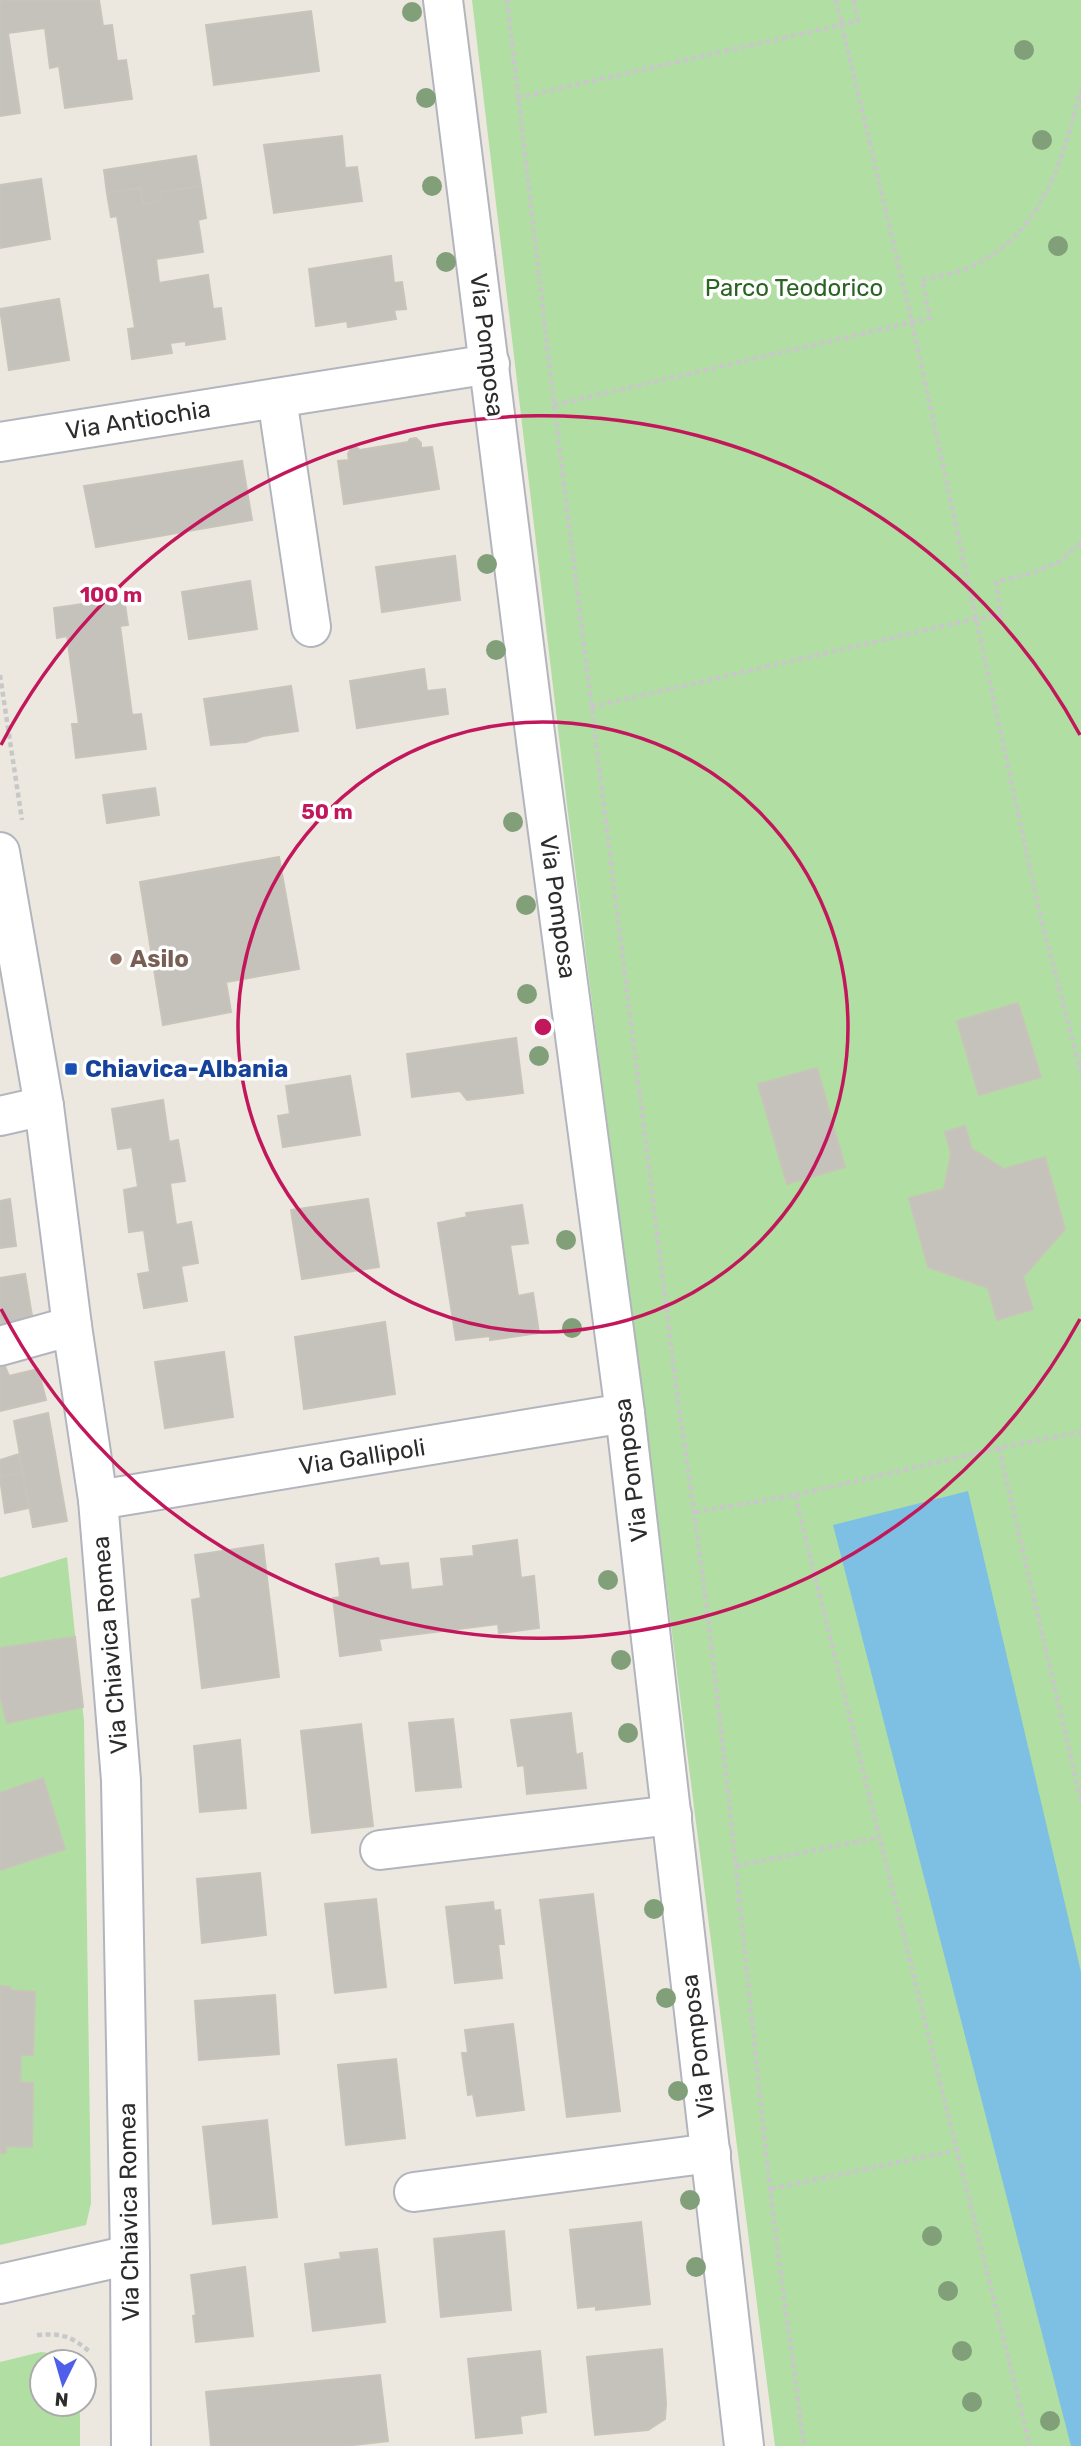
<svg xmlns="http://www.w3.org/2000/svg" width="1081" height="2446" viewBox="0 0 1081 2446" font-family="Rubik,sans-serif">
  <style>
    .green { fill: #b1dea2 }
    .water { fill: #7dc0e4 }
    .building { fill: #c5c2bb; stroke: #c8c4ba; stroke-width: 2 }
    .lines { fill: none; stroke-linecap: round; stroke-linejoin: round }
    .street-casing { stroke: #b3b5be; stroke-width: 42 }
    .secondary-casing { stroke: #b3b5be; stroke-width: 42 }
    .path { stroke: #c8c8c8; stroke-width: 4.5; stroke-dasharray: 5 3.5; stroke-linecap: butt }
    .street { stroke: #fff; stroke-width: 38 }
    .secondary { stroke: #fff; stroke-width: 38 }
    .tree { fill: #819f78 }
    .ring { fill: none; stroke: #c2185b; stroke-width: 3.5 }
    .education-dot { fill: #8d6e63; stroke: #fff; stroke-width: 2.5 }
    .transit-dot { fill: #1a4fb4; stroke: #fff; stroke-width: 2.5 }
    .labels { text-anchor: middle; stroke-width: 7; stroke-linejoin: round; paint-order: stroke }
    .park-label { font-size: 24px; fill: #2a6422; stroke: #fff }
    .street-label { font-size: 24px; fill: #2c2c2c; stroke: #fff }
    .education-label { font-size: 24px; font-weight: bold; fill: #785e54; stroke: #fff; text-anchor: start }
    .transit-label { font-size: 24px; font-weight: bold; fill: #164399; stroke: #fff; text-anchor: start }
    .centre { fill: #c2185b; stroke: #fff; stroke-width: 3.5 }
    .ring-label { font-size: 21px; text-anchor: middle; font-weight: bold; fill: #c2185b; stroke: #fff; stroke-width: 7; stroke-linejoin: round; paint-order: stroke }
  </style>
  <rect width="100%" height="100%" fill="#ece8e0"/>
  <g class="green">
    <path d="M 472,0 L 1081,0 L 1081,2446 L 775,2446 L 567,805 Z"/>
    <path d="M 67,1557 L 84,1721 L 91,2203 L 86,2225 L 0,2245 L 0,1578 Z"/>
    <path d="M 41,2352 L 62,2355 L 69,2362 L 42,2362 L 42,2404 L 80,2404 L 80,2446 L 0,2446 L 0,2362 Z"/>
  </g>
  <path class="water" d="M 968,1491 L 1081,1972 L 1081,2446 L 1071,2446 L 833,1525 Z"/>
  <g class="building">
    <path d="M 0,0 L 99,0 L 103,26 L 112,25 L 117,61 L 126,60 L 132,99 L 65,108 L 59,66 L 50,68 L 45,28 L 8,33 L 20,113 L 0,116 Z"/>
    <path d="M 311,11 L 319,71 L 214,85 L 206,25 Z"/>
    <path d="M 342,136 L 345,168 L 357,167 L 362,201 L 274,213 L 264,145 Z"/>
    <path d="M 196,156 L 201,186 L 161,192 L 162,201 L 143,204 L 141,188 L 107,193 L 104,170 Z"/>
    <path d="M 41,179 L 50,239 L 0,248 L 0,185 Z"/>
    <path d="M 201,186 L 206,218 L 198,220 L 203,252 L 156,259 L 159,283 L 208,275 L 213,309 L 221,308 L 225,339 L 186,345 L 186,341 L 170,343 L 172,353 L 132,359 L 128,329 L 135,328 L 117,216 L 111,217 L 107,193 L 141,188 L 143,204 L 162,201 L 161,192 Z"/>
    <path d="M 391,256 L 394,283 L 402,282 L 406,309 L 394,310 L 396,319 L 348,327 L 347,321 L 316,326 L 309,269 Z"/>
    <path d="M 59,299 L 69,360 L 9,370 L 0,309 Z"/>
    <path d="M 416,438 L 421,443 L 421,448 L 432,447 L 439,489 L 344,504 L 338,461 L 349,460 L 348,454 L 351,448 L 357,448 L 360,450 L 408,442 L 410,439 Z"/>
    <path d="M 242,461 L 252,520 L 96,547 L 84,486 Z"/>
    <path d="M 455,556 L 460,600 L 382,612 L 376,567 Z"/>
    <path d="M 250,581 L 257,629 L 189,639 L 182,592 Z"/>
    <path d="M 124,598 L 128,625 L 120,626 L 132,715 L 141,714 L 146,749 L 76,758 L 72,724 L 79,724 L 67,636 L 57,638 L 54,608 Z"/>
    <path d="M 424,669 L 427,691 L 445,689 L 448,714 L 357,728 L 350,681 Z"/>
    <path d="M 291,686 L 298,731 L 263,736 L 246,742 L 211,745 L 204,699 Z"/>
    <path d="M 155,788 L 159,815 L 107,823 L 103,795 Z"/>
    <path d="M 279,857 L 299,969 L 226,982 L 231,1012 L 163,1025 L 140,882 Z"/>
    <path d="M 1018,1003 L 1041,1077 L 979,1095 L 957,1021 Z"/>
    <path d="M 516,1038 L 523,1093 L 467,1100 L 460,1091 L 412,1097 L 407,1054 Z"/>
    <path d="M 817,1068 L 845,1167 L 787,1184 L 758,1084 Z"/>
    <path d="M 350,1076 L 360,1135 L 283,1147 L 278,1116 L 290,1114 L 286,1086 Z"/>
    <path d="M 163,1100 L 169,1142 L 178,1140 L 185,1181 L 170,1183 L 176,1225 L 191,1222 L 198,1263 L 181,1266 L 187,1301 L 144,1308 L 138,1274 L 150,1272 L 144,1230 L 129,1232 L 124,1190 L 138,1187 L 132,1147 L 118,1149 L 112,1109 Z"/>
    <path d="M 965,1126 L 972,1149 L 1004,1169 L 1045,1157 L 1065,1229 L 1023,1277 L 1033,1309 L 997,1320 L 988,1288 L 928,1267 L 909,1198 L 944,1189 L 951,1154 L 945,1132 Z"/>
    <path d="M 10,1199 L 16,1246 L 0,1248 L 0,1201 Z"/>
    <path d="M 368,1199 L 379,1267 L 302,1279 L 291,1210 Z"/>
    <path d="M 522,1205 L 528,1243 L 510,1245 L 518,1296 L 533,1293 L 539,1333 L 490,1340 L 490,1336 L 456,1340 L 438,1223 L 467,1217 L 466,1213 Z"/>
    <path d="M 25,1274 L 33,1322 L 0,1328 L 0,1278 Z"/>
    <path d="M 385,1322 L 395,1394 L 304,1409 L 295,1337 Z"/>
    <path d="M 224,1352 L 233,1417 L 165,1428 L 155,1362 Z"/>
    <path d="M 4,1364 L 9,1376 L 38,1369 L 46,1400 L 0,1411 L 0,1365 Z"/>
    <path d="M 48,1413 L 67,1521 L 33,1527 L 14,1421 Z"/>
    <path d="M 19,1454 L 22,1472 L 0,1478 L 0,1460 Z"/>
    <path d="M 22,1472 L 29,1508 L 5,1513 L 0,1478 Z"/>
    <path d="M 517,1540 L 521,1578 L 534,1576 L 539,1628 L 499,1633 L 498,1624 L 379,1639 L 381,1650 L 340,1656 L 333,1598 L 340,1597 L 336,1564 L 378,1558 L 380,1566 L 408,1563 L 411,1590 L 444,1586 L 441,1559 L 474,1556 L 473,1546 Z"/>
    <path d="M 263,1545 L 279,1677 L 202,1688 L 192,1600 L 201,1598 L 195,1555 Z"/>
    <path d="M 75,1637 L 83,1707 L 7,1723 L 0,1696 L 0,1648 Z"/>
    <path d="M 571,1713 L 576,1755 L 582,1753 L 586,1788 L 527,1794 L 524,1765 L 518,1766 L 511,1720 Z"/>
    <path d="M 453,1719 L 461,1787 L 416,1791 L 409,1723 Z"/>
    <path d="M 361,1724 L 373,1826 L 312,1833 L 301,1731 Z"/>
    <path d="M 240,1740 L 246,1808 L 200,1812 L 194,1746 Z"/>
    <path d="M 43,1778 L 65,1849 L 0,1870 L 0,1793 Z"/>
    <path d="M 260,1873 L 266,1935 L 202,1943 L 197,1879 Z"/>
    <path d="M 593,1894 L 620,2111 L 567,2117 L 540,1900 Z"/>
    <path d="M 376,1899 L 386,1987 L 335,1993 L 325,1904 Z"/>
    <path d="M 493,1902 L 494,1911 L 500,1910 L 504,1944 L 498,1944 L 502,1978 L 455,1983 L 446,1907 Z"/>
    <path d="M 0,1986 L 10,1987 L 10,1990 L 35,1992 L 33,2055 L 21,2055 L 20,2082 L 33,2083 L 32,2147 L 6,2146 L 6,2153 L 0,2153 Z"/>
    <path d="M 275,1995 L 279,2054 L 199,2060 L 195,2001 Z"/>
    <path d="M 513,2024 L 524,2110 L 477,2116 L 473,2094 L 468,2095 L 462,2053 L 468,2053 L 465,2030 Z"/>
    <path d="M 396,2059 L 405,2138 L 346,2145 L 338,2065 Z"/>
    <path d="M 267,2120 L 277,2217 L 213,2224 L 203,2127 Z"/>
    <path d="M 641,2222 L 650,2304 L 596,2310 L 596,2306 L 578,2308 L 570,2230 Z"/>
    <path d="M 504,2231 L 511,2310 L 441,2317 L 434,2239 Z"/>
    <path d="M 377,2249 L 385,2322 L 313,2331 L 305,2264 L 341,2259 L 340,2253 Z"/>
    <path d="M 245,2267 L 253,2336 L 196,2342 L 193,2316 L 196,2315 L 191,2275 Z"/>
    <path d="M 662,2349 L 666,2403 L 665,2419 L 648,2430 L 595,2435 L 587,2357 Z"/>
    <path d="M 540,2351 L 546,2412 L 520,2416 L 522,2433 L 476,2438 L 468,2359 Z"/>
    <path d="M 380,2375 L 388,2441 L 345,2446 L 211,2446 L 206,2392 Z"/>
  </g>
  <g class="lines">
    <defs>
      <g id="street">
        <path d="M 443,0 L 537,749 L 625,1413 L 744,2446"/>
        <path d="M 277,398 L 311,627"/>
        <path d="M 0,442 L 490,364"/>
        <path d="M 0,1116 L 44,1106"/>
        <path d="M 0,1346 L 72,1326"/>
        <path d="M 98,1500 L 625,1413"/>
        <path d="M 380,1850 L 672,1815"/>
        <path d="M 414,2192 L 711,2153"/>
        <path d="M 0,2284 L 130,2255"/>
      </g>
      <path id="secondary" d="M 0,852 L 44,1106 L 72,1326 L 98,1500 L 121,1780 L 130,2255 L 131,2446"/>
    </defs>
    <use href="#street" class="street-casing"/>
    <use href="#secondary" class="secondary-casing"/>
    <g class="path">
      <path d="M 507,0 L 554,405 L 679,1409 C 719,1668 741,1929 770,2188 C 780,2274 793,2360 804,2446"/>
      <path d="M 836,0 L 912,322 L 1039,910 L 1081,1073"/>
      <path d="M 517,98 L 858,21 L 854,0"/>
      <path d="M 554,405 L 930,318 L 922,280 C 936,276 954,274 968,268 C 1043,235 1062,161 1081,89"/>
      <path d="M 0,675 L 22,820"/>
      <path d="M 591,707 L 974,619 L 1001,616 L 996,582 L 1033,573 L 1060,561 L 1081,542"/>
      <path d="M 999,1448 L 1081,1801"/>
      <path d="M 795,1495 L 1030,2446"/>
      <path d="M 695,1512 L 795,1495 L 999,1448 L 1081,1432"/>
      <path d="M 736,1866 L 880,1837"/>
      <path d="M 771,2189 L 957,2150"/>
      <path d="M 37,2335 C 62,2333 71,2336 90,2352"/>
    </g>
    <use href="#street" class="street"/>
    <use href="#secondary" class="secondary"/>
  </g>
  <g class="tree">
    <circle cx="412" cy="12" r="10"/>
    <circle cx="1024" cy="50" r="10"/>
    <circle cx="426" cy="98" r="10"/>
    <circle cx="1042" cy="140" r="10"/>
    <circle cx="432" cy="186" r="10"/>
    <circle cx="1058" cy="246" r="10"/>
    <circle cx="446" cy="262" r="10"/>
    <circle cx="487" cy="564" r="10"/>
    <circle cx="496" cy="650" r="10"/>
    <circle cx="513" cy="822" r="10"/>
    <circle cx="526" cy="905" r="10"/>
    <circle cx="527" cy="994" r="10"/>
    <circle cx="539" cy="1056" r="10"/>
    <circle cx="566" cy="1240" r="10"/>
    <circle cx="572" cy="1328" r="10"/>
    <circle cx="608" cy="1580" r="10"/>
    <circle cx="621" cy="1660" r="10"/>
    <circle cx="628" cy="1733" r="10"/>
    <circle cx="654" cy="1909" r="10"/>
    <circle cx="666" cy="1998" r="10"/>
    <circle cx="678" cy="2091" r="10"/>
    <circle cx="690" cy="2200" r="10"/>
    <circle cx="932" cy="2236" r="10"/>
    <circle cx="696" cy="2267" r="10"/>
    <circle cx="948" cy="2291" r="10"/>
    <circle cx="962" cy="2351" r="10"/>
    <circle cx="972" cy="2402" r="10"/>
    <circle cx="1050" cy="2421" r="10"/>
  </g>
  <g class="ring">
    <circle cx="543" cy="1027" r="305"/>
    <path d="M1080 1319A611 611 0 0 1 1 1309M1 745A611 611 0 0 1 1080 735"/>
  </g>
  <circle class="education-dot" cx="116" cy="959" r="7"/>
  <rect class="transit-dot" x="64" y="1062" width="14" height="14" rx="3.5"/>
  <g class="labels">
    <g class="park-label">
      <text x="794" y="296">Parco Teodorico</text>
    </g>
    <g class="street-label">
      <text transform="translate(487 345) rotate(83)" y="8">Via Pomposa</text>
      <text transform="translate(138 420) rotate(-9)" y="8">Via Antiochia</text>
      <text transform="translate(558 907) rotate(82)" y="8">Via Pomposa</text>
      <text transform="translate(362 1457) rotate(-9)" y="8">Via Gallipoli</text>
      <text transform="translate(631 1470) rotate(-97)" y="8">Via Pomposa</text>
      <text transform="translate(110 1645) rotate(-95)" y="8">Via Chiavica Romea</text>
      <text transform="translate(698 2046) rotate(-97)" y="8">Via Pomposa</text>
      <text transform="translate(129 2212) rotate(-91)" y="8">Via Chiavica Romea</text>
    </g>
    <g class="education-label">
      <text x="130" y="967">Asilo</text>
    </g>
    <g class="transit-label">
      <text x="85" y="1077">Chiavica-Albania</text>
    </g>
  </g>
  <circle cx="543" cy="1027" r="10" class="centre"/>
  <g class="ring-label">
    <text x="111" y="602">100 m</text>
    <text x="327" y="819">50 m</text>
  </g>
  <g transform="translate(63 2383) rotate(185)"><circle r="33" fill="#ffffff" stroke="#ababab" stroke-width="2"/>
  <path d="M0-5L12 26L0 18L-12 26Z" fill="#505fea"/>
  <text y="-10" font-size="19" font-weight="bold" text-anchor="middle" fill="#2c2c2c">N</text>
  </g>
</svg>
